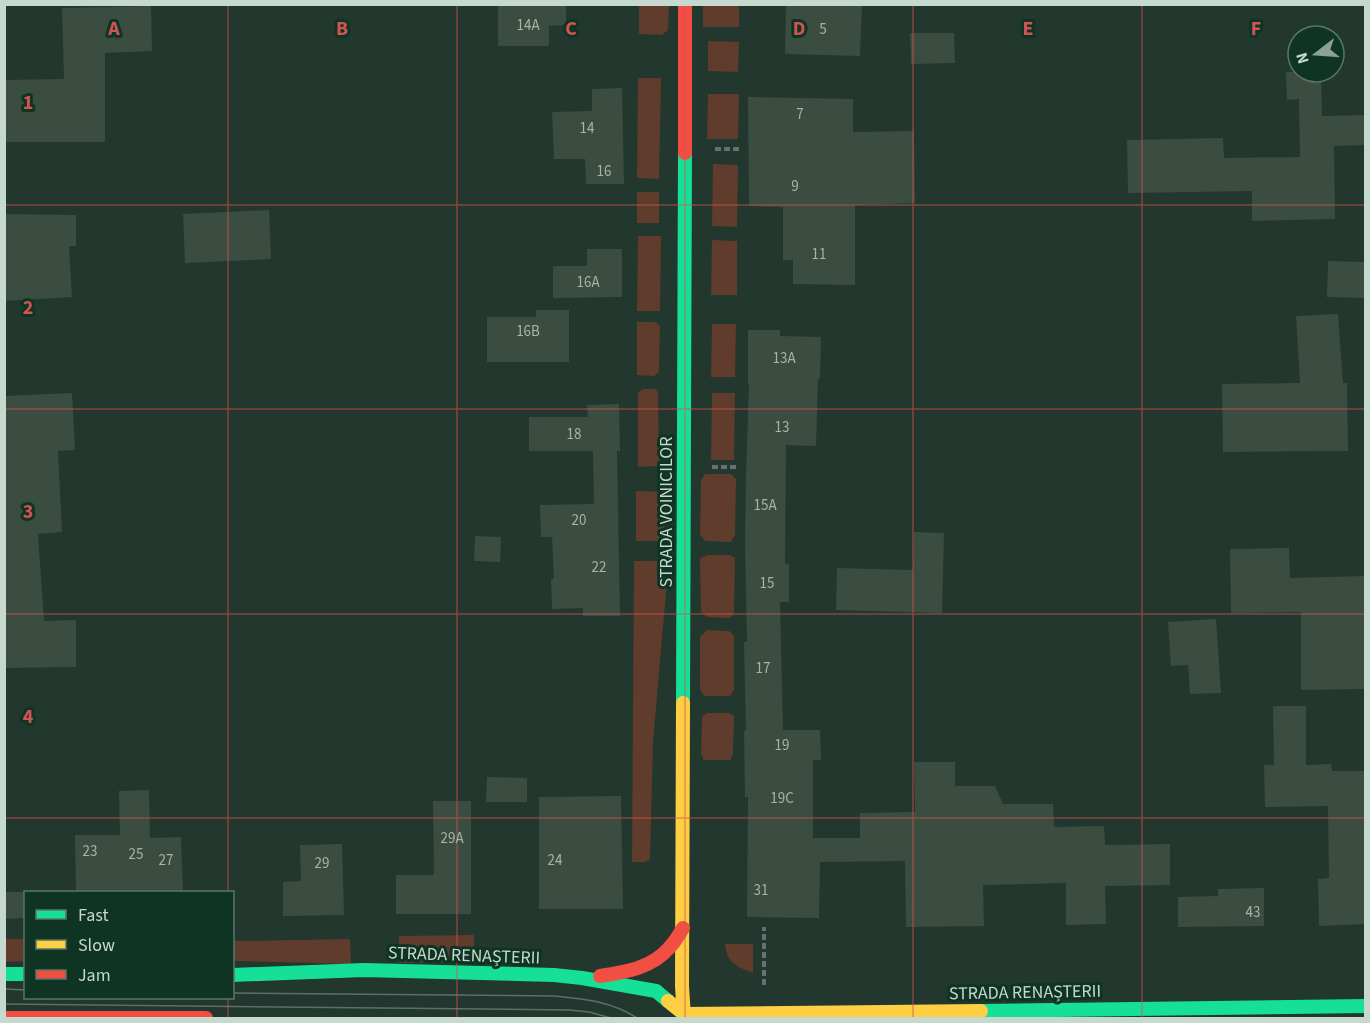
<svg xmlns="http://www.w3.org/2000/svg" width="1370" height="1023" viewBox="0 0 1370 1023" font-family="'Source Sans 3',sans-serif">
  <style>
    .green { fill: #5f3c2c }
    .building { fill: #3b4d40 }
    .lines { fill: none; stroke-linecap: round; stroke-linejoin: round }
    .path { stroke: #667271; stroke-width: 4; stroke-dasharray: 6 3; stroke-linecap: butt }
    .fast { stroke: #16e098; stroke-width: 14 }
    .slow { stroke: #ffcf43; stroke-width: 14 }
    .jam { stroke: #f24e42; stroke-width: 14 }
    .tram { stroke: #606e6b; stroke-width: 1.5 }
    .grid { fill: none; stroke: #d25452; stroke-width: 1.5; stroke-opacity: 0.55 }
    .labels { text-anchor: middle; stroke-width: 6; stroke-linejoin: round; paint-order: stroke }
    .number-label { font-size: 15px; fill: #a2b6aa }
    .street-label { font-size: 18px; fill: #c5d9ce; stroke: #0f3424 }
    .grid-label { font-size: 20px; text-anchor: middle; font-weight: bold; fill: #d25452; stroke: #0f3424; stroke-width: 6; stroke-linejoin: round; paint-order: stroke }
  </style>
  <rect width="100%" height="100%" fill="#22372d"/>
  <g class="green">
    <path d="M 639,5 L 669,5 L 668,30 L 662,35 L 639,34 Z"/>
    <rect x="703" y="5" width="36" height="22"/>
    <path d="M 708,41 L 739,42 L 738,72 L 708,71 Z"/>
    <path d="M 638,78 L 661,78 L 659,179 L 637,178 Z"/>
    <path d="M 708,94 L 739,94 L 738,139 L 707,139 Z"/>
    <path d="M 713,164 L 738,165 L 737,227 L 712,226 Z"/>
    <rect x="637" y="192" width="22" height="31"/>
    <path d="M 638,236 L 661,236 L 660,311 L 637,311 Z"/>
    <path d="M 712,240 L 737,241 L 737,295 L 711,295 Z"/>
    <path d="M 637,322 L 655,322 L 660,326 L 659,372 L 654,376 L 637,375 Z"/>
    <path d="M 712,324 L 736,324 L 735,377 L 711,377 Z"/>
    <path d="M 643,389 L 655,389 L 658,392 L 659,466 L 638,467 L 638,392 Z"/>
    <path d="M 712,393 L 735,393 L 734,460 L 711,460 Z"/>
    <path d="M 705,474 L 731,474 L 736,479 L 735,535 L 731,542 L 705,541 L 700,534 L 701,480 Z"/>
    <path d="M 636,491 L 665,492 L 664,541 L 636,541 Z"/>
    <path d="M 708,555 L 730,555 L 735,558 L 734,614 L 730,618 L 707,617 L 701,612 L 700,558 Z"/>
    <path d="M 634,561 L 661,561 L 667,564 L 668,569 L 653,742 L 650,859 L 645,862 L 632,862 Z"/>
    <path d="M 707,630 L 729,631 L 734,636 L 734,690 L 730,696 L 704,696 L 700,689 L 700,637 Z"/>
    <path d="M 707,713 L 729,713 L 734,716 L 733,754 L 730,760 L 704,760 L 701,754 L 702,717 Z"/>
    <path d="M 474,935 L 474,962 L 399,963 L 399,936 Z"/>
    <path d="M 4,939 L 25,939 L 25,961 L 5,962 Z"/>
    <path d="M 350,939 L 351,964 L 233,961 L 232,941 Z"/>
    <path d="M 725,944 L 753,944 L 753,973 C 736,966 727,964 725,944 Z"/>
  </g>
  <g class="building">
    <path d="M 498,4 L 566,4 L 566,25 L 549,26 L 549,46 L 498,46 Z"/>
    <path d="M 786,4 L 862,4 L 860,56 L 785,54 Z"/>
    <path d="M 151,6 L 152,51 L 105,53 L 105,142 L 4,142 L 4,80 L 64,79 L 62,8 Z"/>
    <path d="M 910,33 L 954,33 L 955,63 L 911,64 Z"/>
    <path d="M 1286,72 L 1321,72 L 1322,116 L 1365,115 L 1365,145 L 1334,146 L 1335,219 L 1252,221 L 1252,191 L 1128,193 L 1127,140 L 1223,138 L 1224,158 L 1300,157 L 1299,99 L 1287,100 Z"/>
    <path d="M 622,88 L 624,184 L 586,184 L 585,159 L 554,159 L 552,112 L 592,111 L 592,89 Z"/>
    <path d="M 748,97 L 853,99 L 853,132 L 914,131 L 915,203 L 855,205 L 855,285 L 793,284 L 793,260 L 783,260 L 783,207 L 749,206 Z"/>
    <path d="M 269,210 L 271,259 L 185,263 L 183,214 Z"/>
    <path d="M 4,214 L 76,215 L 76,246 L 69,246 L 72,297 L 4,301 Z"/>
    <path d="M 587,249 L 622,249 L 622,297 L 553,298 L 553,266 L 587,266 Z"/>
    <path d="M 1328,261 L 1365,262 L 1365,298 L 1327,297 Z"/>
    <path d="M 536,310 L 569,310 L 569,362 L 487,362 L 487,317 L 536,317 Z"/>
    <path d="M 1338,314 L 1343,383 L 1347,383 L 1348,451 L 1223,452 L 1222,384 L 1300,383 L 1296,316 Z"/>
    <path d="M 748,330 L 780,330 L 780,336 L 821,337 L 820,379 L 818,379 L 816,446 L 786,445 L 785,564 L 789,564 L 789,602 L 780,602 L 783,730 L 820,730 L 821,760 L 813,760 L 813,838 L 860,838 L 860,813 L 915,812 L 914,762 L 955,762 L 955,786 L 995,786 L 1003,804 L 1053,804 L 1054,827 L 1104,826 L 1105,845 L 1170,844 L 1170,885 L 1105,886 L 1106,924 L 1066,925 L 1066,883 L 983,885 L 984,926 L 906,927 L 905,861 L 820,862 L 819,918 L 747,917 L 748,797 L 745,797 L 744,731 L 746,731 L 744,642 L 747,642 L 745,543 L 746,474 L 749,384 L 748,384 Z"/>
    <path d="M 72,393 L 75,450 L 58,451 L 62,532 L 38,534 L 44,621 L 76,620 L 76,667 L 4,668 L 4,396 Z"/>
    <path d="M 619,404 L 620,451 L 617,451 L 620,616 L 583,616 L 583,608 L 552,609 L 551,579 L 554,579 L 552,537 L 541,537 L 540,505 L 594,504 L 593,451 L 529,451 L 529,417 L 588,417 L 587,405 Z"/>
    <path d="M 914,532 L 944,533 L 942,613 L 836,610 L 837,568 L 913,570 Z"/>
    <path d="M 475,536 L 501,537 L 500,562 L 474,561 Z"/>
    <path d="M 1289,548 L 1290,578 L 1365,576 L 1365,689 L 1301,690 L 1301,612 L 1231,613 L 1230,549 Z"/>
    <path d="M 1216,619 L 1221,693 L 1190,694 L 1188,665 L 1171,666 L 1168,622 Z"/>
    <path d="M 1273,706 L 1306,706 L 1306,765 L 1331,764 L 1332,771 L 1365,771 L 1365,924 L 1319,926 L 1318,879 L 1329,878 L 1328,806 L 1265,807 L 1264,765 L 1274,765 Z"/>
    <path d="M 487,777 L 527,778 L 527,802 L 486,802 Z"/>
    <path d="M 149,790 L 150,838 L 181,837 L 183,892 L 76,892 L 75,835 L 120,835 L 119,791 Z"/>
    <path d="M 621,796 L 623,909 L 539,909 L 539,797 Z"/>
    <path d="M 433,801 L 471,801 L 471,914 L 396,914 L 396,875 L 434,875 Z"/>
    <path d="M 342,844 L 344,915 L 283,916 L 283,882 L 301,881 L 300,845 Z"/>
    <path d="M 1264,888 L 1264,926 L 1178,927 L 1178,897 L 1218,896 L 1218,889 Z"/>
    <path d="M 4,892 L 26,892 L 26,918 L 4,919 Z"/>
  </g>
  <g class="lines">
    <g class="path">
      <path d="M 715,149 L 742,149"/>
      <path d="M 712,467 L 739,467"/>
      <path d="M 764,985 L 764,927"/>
    </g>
    <g class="fast">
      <path d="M 683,703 L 685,153"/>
      <path d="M 4,974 L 26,974"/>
      <path d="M 232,975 L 364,970 L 554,975 L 582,978 L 656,991 L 668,1001"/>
      <path d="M 981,1011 L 1366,1006"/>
    </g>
    <g class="slow">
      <path d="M 683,703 L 682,986 L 684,1018"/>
      <path d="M 668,1001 L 684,1014 L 981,1011"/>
    </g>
    <g class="jam">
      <path d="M 685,153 L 685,4"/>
      <path d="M 600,976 C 625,972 652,968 669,948 C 675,942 679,935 683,928"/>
      <path d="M 4,1018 L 206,1018"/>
    </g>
    <g class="tram">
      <path d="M 4,989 L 26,990"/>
      <path d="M 232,993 L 555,996 C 584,999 611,1001 637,1018"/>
      <path d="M 4,1004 L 570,1010 L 589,1012 L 611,1018"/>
    </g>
  </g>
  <path class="grid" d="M 228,4 L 228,892M 457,4 L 457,1018M 685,4 L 685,1018M 913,4 L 913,1018M 1142,4 L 1142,1018M 4,205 L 1366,205M 4,409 L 1366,409M 4,614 L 1366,614M 4,818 L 1366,818M 228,998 L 228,1018"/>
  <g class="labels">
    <g class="number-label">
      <text x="528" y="30">14A</text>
      <text x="823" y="34">5</text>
      <text x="800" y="119">7</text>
      <text x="587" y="133">14</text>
      <text x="604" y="176">16</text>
      <text x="795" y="191">9</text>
      <text x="819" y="259">11</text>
      <text x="588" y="287">16A</text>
      <text x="528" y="336">16B</text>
      <text x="784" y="363">13A</text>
      <text x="782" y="432">13</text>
      <text x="574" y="439">18</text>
      <text x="765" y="510">15A</text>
      <text x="579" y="525">20</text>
      <text x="599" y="572">22</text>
      <text x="767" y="588">15</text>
      <text x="763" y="673">17</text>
      <text x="782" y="750">19</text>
      <text x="782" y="803">19C</text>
      <text x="452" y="843">29A</text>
      <text x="90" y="856">23</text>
      <text x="136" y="859">25</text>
      <text x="166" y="865">27</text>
      <text x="555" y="865">24</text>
      <text x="322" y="868">29</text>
      <text x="761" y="895">31</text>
      <text x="1253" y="917">43</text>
    </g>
    <g class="street-label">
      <text transform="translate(666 512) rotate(-90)" y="6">STRADA VOINICILOR</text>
      <text transform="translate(464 955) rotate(2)" y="6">STRADA RENAȘTERII</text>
      <text transform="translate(1025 992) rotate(-1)" y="6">STRADA RENAȘTERII</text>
    </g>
  </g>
  <g class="grid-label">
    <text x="114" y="35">A</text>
    <text x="342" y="35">B</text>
    <text x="571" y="35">C</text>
    <text x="799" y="35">D</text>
    <text x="1028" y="35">E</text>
    <text x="1256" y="35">F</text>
    <text x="28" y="109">1</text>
    <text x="28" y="314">2</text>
    <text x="28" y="518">3</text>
    <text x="28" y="723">4</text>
  </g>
  <rect width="1370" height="1023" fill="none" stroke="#c5d9ce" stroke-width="12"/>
  <rect x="24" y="891" width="210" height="108" fill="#0f3424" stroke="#587668" stroke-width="1.5"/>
  <rect x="36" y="910" width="30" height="9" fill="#16e098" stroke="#587668" stroke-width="1.5"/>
  <text x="78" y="921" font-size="18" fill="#c5d9ce">Fast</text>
  <rect x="36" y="940" width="30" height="9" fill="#ffcf43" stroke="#587668" stroke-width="1.5"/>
  <text x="78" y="951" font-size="18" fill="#c5d9ce">Slow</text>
  <rect x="36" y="970" width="30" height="9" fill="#f24e42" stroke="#587668" stroke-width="1.5"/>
  <text x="78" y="981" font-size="18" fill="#c5d9ce">Jam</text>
  <g transform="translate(1316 54) rotate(253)"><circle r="28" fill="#0f3424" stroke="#587668" stroke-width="1.5"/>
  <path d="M0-4.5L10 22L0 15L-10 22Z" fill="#8ca096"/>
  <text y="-9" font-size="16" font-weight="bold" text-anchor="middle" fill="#c5d9ce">N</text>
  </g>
</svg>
